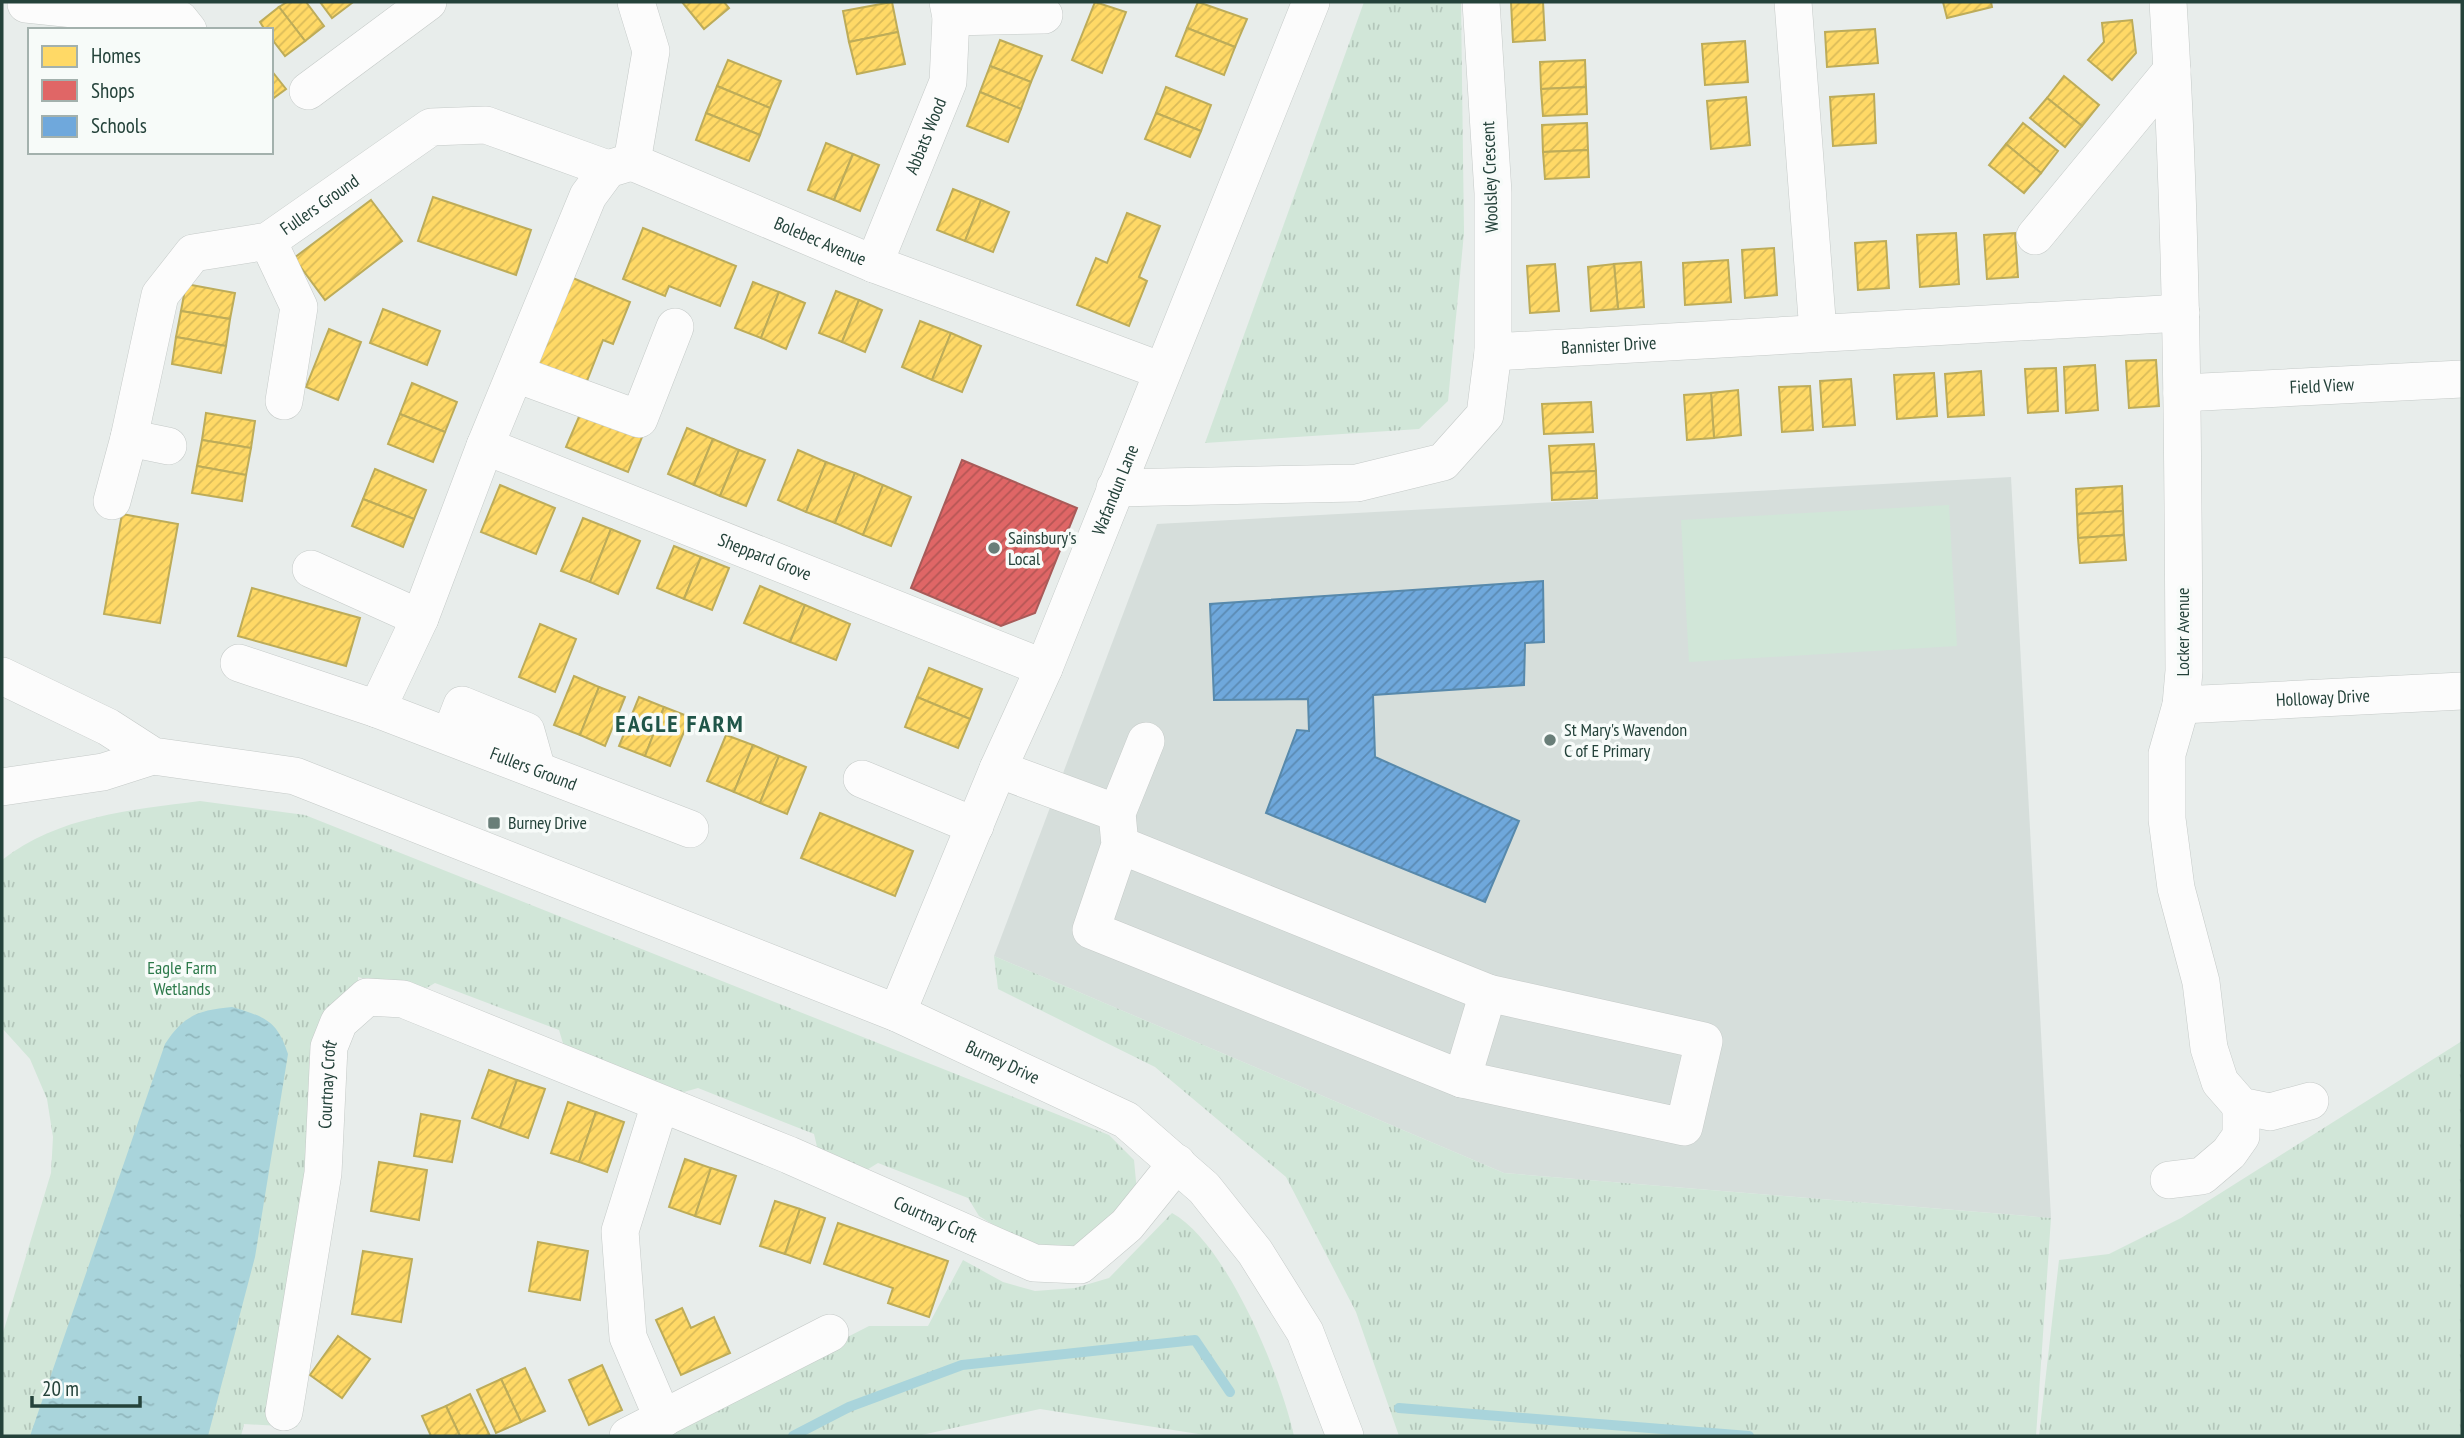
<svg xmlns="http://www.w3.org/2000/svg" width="2464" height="1438" viewBox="0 0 2464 1438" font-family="'PT Sans Narrow',sans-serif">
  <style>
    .built { fill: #d6dedb }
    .grass { fill: url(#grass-tufts) }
    .garden { fill: #d1e6d8 }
    .water { fill: url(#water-ripples) }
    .homes { fill: url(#homes-hatch); stroke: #bdac59; stroke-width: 2 }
    .shops { fill: url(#shops-hatch); stroke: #a85b59; stroke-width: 2 }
    .schools { fill: url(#schools-hatch); stroke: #5889ab; stroke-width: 2 }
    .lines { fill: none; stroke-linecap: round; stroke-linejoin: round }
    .stream { stroke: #a9d4db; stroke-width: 10 }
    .minor-casing { stroke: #c5cac8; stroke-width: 38 }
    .minor { stroke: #fcfcfc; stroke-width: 37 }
    .poi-dot { fill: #697e78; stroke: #f7fbf9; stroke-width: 2.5 }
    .labels { text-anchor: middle; stroke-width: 7; stroke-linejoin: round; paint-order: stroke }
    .street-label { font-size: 18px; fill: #24423a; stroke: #f7fbf9 }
    .poi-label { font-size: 18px; fill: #24423a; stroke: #f7fbf9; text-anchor: start }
    .park-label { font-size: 18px; fill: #2d7a4b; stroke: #f7fbf9 }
    .district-label { font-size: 24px; font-weight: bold; letter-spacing: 2px; fill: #1f5548; stroke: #f7fbf9 }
  </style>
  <defs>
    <pattern id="grass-tufts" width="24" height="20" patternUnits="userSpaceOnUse" patternTransform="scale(1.75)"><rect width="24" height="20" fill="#d1e6d8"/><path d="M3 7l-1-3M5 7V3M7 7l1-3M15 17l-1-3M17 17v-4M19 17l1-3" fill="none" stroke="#b3c6ba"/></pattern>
    <pattern id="water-ripples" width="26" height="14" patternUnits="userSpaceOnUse" patternTransform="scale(1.75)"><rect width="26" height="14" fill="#a9d4db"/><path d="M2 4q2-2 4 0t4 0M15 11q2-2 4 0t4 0" fill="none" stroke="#91b7bd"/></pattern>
    <pattern id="homes-hatch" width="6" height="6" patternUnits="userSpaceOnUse" patternTransform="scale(1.75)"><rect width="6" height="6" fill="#ffd966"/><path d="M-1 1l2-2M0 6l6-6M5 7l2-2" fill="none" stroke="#dabb59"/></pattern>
    <pattern id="shops-hatch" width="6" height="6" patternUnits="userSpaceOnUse" patternTransform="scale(1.75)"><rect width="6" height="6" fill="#e06666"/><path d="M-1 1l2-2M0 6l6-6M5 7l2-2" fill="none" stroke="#b55655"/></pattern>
    <pattern id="schools-hatch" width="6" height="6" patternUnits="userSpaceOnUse" patternTransform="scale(1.75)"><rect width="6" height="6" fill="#6fa8dc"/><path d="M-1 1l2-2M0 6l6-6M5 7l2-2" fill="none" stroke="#5b8ab3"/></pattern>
  </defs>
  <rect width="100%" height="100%" fill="#e8edeb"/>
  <path class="built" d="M 2011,477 L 2051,1218 L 1504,1173 L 994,956 L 1157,524 Z"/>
  <g class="grass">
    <path d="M 1364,2 L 1461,2 L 1464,233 L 1448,401 L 1419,429 L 1205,443 Z"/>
    <path d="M 200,801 L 305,815 L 1109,1135 L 1134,1160 L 1137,1192 L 1070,1250 L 1026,1245 L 979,1216 L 968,1198 L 878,1163 L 865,1171 L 818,1151 L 814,1134 L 698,1088 L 670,1096 L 565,1050 L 559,1030 L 435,983 L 418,993 L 358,977 L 359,1021 L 348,1046 L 329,1239 L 297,1427 L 244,1424 L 241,1436 L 2,1436 L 2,1336 L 51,1173 L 53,1137 L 47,1099 L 30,1059 L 2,1028 L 2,860 C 58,816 131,810 200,801 Z"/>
    <path d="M 994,956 L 1504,1173 L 2051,1218 L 2036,1436 L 1399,1436 L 1356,1312 L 1286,1177 L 1155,1067 L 998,989 Z"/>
    <path d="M 2462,1041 L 2462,1436 L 2039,1436 L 2059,1260 L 2109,1254 L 2181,1218 Z"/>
    <path d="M 1172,1213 C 1227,1243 1281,1376 1294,1436 L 1211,1436 L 1040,1409 L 917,1436 L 654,1436 L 869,1326 L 928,1326 L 963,1260 L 1003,1282 L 1035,1291 L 1075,1288 L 1109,1278 Z"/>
  </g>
  <path class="garden" d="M 1949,505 L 1957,646 L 1689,662 L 1681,520 Z"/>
  <path class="water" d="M 232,1007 C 265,1017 277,1020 288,1054 L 255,1257 L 208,1436 L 30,1436 L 165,1044 C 184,1015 199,1010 232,1007 Z"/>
  <g class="homes">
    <path d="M 287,2 L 306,2 L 324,26 L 305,41 L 279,7 Z"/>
    <path d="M 320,2 L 351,2 L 352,3 L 332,18 Z"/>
    <path d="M 682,2 L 724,2 L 729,8 L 704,29 Z"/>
    <path d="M 892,2 L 898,32 L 849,42 L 843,11 Z"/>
    <path d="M 1095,2 L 1126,12 L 1102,73 L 1072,60 Z"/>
    <path d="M 1198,2 L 1247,19 L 1235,47 L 1187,28 Z"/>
    <path d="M 1511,2 L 1543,2 L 1545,40 L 1513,42 Z"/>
    <path d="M 1943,2 L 1991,2 L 1992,7 L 1947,18 Z"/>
    <path d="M 279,7 L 305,41 L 285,56 L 271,38 L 271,30 L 265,30 L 260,22 Z"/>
    <path d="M 2132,20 L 2136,53 L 2112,80 L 2088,60 L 2104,42 L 2102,23 Z"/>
    <path d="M 1187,28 L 1235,47 L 1224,75 L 1176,56 Z"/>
    <path d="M 1875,29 L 1878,63 L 1827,67 L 1825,32 Z"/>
    <path d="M 898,32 L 905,64 L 857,74 L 849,42 Z"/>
    <path d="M 1000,40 L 1042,56 L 1031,82 L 990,66 Z"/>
    <path d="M 1745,41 L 1748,82 L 1705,85 L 1702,44 Z"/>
    <path d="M 728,60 L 781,81 L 770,108 L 717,86 Z"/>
    <path d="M 1585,60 L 1586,87 L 1541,89 L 1540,62 Z"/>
    <path d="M 990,66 L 1031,82 L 1021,109 L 980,92 Z"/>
    <path d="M 271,70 L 286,89 L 271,100 Z"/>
    <path d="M 2064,76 L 2099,105 L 2082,126 L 2047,98 Z"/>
    <path d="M 717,86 L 770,108 L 760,135 L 706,113 Z"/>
    <path d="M 1166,87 L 1211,105 L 1201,131 L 1156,113 Z"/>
    <path d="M 1586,87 L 1587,114 L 1543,116 L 1541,89 Z"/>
    <path d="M 980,92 L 1021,109 L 1008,142 L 967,126 Z"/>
    <path d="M 1874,94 L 1876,143 L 1833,146 L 1830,97 Z"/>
    <path d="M 1746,97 L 1750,145 L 1711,149 L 1707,101 Z"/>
    <path d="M 2047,98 L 2082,126 L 2065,147 L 2030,118 Z"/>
    <path d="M 706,113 L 760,135 L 749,161 L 696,140 Z"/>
    <path d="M 1156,113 L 1201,131 L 1190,157 L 1145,139 Z"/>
    <path d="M 1587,123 L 1588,150 L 1543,152 L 1542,125 Z"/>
    <path d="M 2023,123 L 2058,151 L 2041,173 L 2006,144 Z"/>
    <path d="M 826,143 L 853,154 L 834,200 L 808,190 Z"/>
    <path d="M 2006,144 L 2041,173 L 2024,193 L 1989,165 Z"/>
    <path d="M 1588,150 L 1589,177 L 1545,179 L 1543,152 Z"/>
    <path d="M 853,154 L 879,165 L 860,211 L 834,200 Z"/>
    <path d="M 953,189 L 981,200 L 965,241 L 937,230 Z"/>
    <path d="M 433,197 L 531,230 L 516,275 L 418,241 Z"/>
    <path d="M 371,200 L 402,241 L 325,300 L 294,258 Z"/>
    <path d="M 981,200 L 1009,212 L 993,252 L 965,241 Z"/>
    <path d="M 1127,213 L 1160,226 L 1139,277 L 1147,281 L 1129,326 L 1077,305 L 1096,258 L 1107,263 Z"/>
    <path d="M 643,228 L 736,266 L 720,306 L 669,286 L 665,296 L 623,279 Z"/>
    <path d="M 1956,233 L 1959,284 L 1920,287 L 1917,235 Z"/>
    <path d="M 2015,233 L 2018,277 L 1987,279 L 1984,235 Z"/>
    <path d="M 1886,241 L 1889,288 L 1858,290 L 1855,243 Z"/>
    <path d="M 1774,248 L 1777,295 L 1745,298 L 1742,250 Z"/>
    <path d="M 1728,260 L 1731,302 L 1685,305 L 1683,263 Z"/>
    <path d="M 1641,262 L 1644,307 L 1618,309 L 1614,264 Z"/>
    <path d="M 1555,264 L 1559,311 L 1530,313 L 1527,266 Z"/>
    <path d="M 1614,264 L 1618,309 L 1591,311 L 1588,267 Z"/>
    <path d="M 568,276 L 630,302 L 613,344 L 603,340 L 585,386 L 537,366 Z"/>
    <path d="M 753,282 L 779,292 L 761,338 L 735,328 Z"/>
    <path d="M 186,284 L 235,293 L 230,319 L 181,311 Z"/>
    <path d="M 836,291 L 859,300 L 842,342 L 819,333 Z"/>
    <path d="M 779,292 L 805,303 L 786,349 L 761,338 Z"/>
    <path d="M 859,300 L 882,310 L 865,352 L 842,342 Z"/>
    <path d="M 383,309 L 440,331 L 427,365 L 370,343 Z"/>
    <path d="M 181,311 L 230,319 L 226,346 L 176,337 Z"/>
    <path d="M 920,321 L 951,333 L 932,380 L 902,367 Z"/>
    <path d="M 329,329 L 361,342 L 338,400 L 306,387 Z"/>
    <path d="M 951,333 L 981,346 L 962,392 L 932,380 Z"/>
    <path d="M 176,337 L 226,346 L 221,373 L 172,364 Z"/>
    <path d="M 2156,360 L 2159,406 L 2129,408 L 2126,361 Z"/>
    <path d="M 2095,365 L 2098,410 L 2066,413 L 2064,367 Z"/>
    <path d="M 2056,368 L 2058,411 L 2028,413 L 2025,369 Z"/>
    <path d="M 1981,371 L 1984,415 L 1948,417 L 1945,374 Z"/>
    <path d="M 1934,373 L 1937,416 L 1897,419 L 1894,375 Z"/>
    <path d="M 1851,379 L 1855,425 L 1823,427 L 1820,381 Z"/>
    <path d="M 412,383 L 457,402 L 445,432 L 400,414 Z"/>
    <path d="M 1810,386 L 1813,430 L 1782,432 L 1779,387 Z"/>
    <path d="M 1738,390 L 1741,435 L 1714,438 L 1711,393 Z"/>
    <path d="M 1711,393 L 1714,438 L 1687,440 L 1684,395 Z"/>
    <path d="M 1591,402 L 1593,432 L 1544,434 L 1542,404 Z"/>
    <path d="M 581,412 L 642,437 L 628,472 L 566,447 Z"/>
    <path d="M 206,413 L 255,421 L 251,448 L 202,440 Z"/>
    <path d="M 400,414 L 445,432 L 433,462 L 388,444 Z"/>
    <path d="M 687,428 L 713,439 L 694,485 L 668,474 Z"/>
    <path d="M 713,439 L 739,450 L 720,496 L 694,485 Z"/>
    <path d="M 202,440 L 251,448 L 246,475 L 197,466 Z"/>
    <path d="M 1594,444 L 1596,471 L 1551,473 L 1549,446 Z"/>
    <path d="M 739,450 L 765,460 L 746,506 L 720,496 Z"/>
    <path d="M 798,450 L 826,462 L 806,512 L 778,500 Z"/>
    <path d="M 826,462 L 855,473 L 835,523 L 806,512 Z"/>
    <path d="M 197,466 L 246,475 L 242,501 L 192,493 Z"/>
    <path d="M 375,469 L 426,490 L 414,519 L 363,499 Z"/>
    <path d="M 1596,471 L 1597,498 L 1552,500 L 1551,473 Z"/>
    <path d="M 855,473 L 883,485 L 863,535 L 835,523 Z"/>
    <path d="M 500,485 L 555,508 L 536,554 L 481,532 Z"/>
    <path d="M 883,485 L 911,497 L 891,546 L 863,535 Z"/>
    <path d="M 2122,486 L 2123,511 L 2077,514 L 2076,489 Z"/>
    <path d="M 363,499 L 414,519 L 403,547 L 352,526 Z"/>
    <path d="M 2123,511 L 2124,535 L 2078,538 L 2077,514 Z"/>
    <path d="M 122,514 L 178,524 L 160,623 L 104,614 Z"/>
    <path d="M 583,518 L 611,529 L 590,582 L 561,571 Z"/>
    <path d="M 611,529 L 640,541 L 618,594 L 590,582 Z"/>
    <path d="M 2124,535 L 2126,560 L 2080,563 L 2078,538 Z"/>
    <path d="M 674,546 L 701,557 L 684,599 L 657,588 Z"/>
    <path d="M 701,557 L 729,568 L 712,610 L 684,599 Z"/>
    <path d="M 760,586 L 805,605 L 790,642 L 744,623 Z"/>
    <path d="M 252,588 L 360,618 L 346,666 L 238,636 Z"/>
    <path d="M 805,605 L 850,624 L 836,660 L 790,642 Z"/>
    <path d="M 540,624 L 576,639 L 555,692 L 519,677 Z"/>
    <path d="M 929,668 L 982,689 L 970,719 L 917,697 Z"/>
    <path d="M 574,676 L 599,687 L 580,735 L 554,725 Z"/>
    <path d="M 599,687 L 625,697 L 605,746 L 580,735 Z"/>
    <path d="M 639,697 L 664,707 L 645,756 L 619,746 Z"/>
    <path d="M 917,697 L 970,719 L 958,748 L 905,727 Z"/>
    <path d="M 664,707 L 690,717 L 670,766 L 645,756 Z"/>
    <path d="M 726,735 L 753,745 L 734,792 L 707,781 Z"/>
    <path d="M 753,745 L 779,756 L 760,803 L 734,792 Z"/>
    <path d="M 779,756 L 806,767 L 787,814 L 760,803 Z"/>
    <path d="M 820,813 L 913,851 L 895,896 L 801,858 Z"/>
    <path d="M 489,1070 L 517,1080 L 500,1128 L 472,1118 Z"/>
    <path d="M 517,1080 L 545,1089 L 528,1138 L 500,1128 Z"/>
    <path d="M 568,1102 L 596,1112 L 579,1162 L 551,1153 Z"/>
    <path d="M 596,1112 L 624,1122 L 607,1172 L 579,1162 Z"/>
    <path d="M 421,1114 L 460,1121 L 452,1162 L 414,1156 Z"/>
    <path d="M 685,1159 L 711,1168 L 695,1216 L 669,1207 Z"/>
    <path d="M 379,1162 L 427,1170 L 419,1220 L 371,1211 Z"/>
    <path d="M 711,1168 L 736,1176 L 720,1224 L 695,1216 Z"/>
    <path d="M 775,1201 L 800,1209 L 785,1254 L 760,1246 Z"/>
    <path d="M 800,1209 L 825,1218 L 810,1263 L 785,1254 Z"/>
    <path d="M 838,1223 L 948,1261 L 929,1317 L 888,1303 L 893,1288 L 824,1264 Z"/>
    <path d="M 538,1242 L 588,1251 L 580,1300 L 529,1291 Z"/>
    <path d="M 363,1251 L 412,1259 L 401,1322 L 352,1314 Z"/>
    <path d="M 682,1308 L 691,1328 L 714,1317 L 730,1353 L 681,1375 L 656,1320 Z"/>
    <path d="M 338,1336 L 370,1359 L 342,1398 L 310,1375 Z"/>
    <path d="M 602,1365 L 622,1410 L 589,1425 L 569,1380 Z"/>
    <path d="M 525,1368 L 545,1411 L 521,1422 L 501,1379 Z"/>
    <path d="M 501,1379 L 521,1422 L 496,1433 L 477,1390 Z"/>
    <path d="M 470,1394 L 490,1436 L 460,1436 L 446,1406 Z"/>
    <path d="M 446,1406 L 460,1436 L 431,1436 L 422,1416 Z"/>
  </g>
  <path class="shops" d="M 962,460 L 1077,508 L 1035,613 L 1001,626 L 911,588 Z"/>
  <path class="schools" d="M 1543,581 L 1544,642 L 1525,643 L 1524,685 L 1373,695 L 1375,757 L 1519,821 L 1485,902 L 1266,813 L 1297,730 L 1309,731 L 1308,699 L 1214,700 L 1210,604 Z"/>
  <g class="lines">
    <g class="stream">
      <path d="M 1399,1408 L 1749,1436"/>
      <path d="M 793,1436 L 849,1407 L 962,1365 L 1195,1340 L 1230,1392"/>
    </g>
    <defs>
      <g id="minor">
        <path id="s1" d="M 636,2 L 651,51 L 632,162 L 874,264 L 1162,371"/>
        <path d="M 1793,2 L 1818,332"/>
        <path d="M 2168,2 C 2182,224 2183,447 2184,671 L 2181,705 L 2167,754 L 2167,819 L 2176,888 L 2201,982 L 2209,1048 L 2220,1082 L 2241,1106 L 2270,1112 L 2310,1101"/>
        <path d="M 26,4 L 180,20 L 188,30"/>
        <path d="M 951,17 L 1044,15"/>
        <path d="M 308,91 L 428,2"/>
        <path d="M 2035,236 L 2172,70"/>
        <path d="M 268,241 L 299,307 L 284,401"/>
        <path id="s2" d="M 874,264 L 948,82 L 951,17 L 948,2"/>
        <path id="s3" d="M 1493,352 L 2181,313"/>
        <path d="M 516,374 L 639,419 L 675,327"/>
        <path id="s4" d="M 2182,393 L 2462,379"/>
        <path d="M 129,438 L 168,446"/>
        <path id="s5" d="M 485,446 L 1044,668"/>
        <path d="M 1115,488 L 1357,483 L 1443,462 L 1485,415 L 1493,352 L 1493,193 L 1481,2"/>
        <path id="s6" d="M 112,501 L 129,438 L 160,295 L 193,253 L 268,241 L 431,127 L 486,125 L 608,169"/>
        <path d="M 311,569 L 420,618"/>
        <path id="s7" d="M 239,663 L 377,709 L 690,829"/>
        <path id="s8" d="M 2,676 L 108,727 L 153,756 L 295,776 L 897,1013 L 1126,1120 L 1204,1188 L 1255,1252 L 1305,1332 L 1345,1436"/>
        <path id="s9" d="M 2181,705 L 2462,691"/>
        <path d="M 377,709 L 420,618 L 485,446 L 588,196 L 608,169 L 631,162"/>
        <path d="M 450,736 L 462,705 L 526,731 L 537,770"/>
        <path d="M 998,769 L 1117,813"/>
        <path d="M 862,779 L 975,826"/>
        <path d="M 2,787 L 103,772 L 153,756"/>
        <path d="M 1120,845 L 1488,993 L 1704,1041 L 1684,1127 L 1462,1079 L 1091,930 L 1120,845 L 1117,813 L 1146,741"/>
        <path id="s10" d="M 897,1013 L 998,769 L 1044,668 L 1311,2"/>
        <path d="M 1462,1079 L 1488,993"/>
        <path d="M 660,1104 L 620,1231 L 628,1337 L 663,1419"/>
        <path d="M 2169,1180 L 2202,1176 L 2229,1153 L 2241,1136 L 2241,1106"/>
        <path id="s11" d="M 284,1412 L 323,1173 L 329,1047 L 339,1022 L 367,997 L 403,999 L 789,1155 L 1034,1263 L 1080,1265 L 1127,1225 L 1177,1163"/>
        <path d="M 628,1436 L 830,1333"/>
      </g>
    </defs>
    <use href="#minor" class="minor-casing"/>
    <use href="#minor" class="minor"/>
  </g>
  <g class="poi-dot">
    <circle cx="994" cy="548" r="7"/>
    <circle cx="1550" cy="740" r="7"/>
    <rect x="487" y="816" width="14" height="14" rx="3.5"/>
  </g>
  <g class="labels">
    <g class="street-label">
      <text dy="6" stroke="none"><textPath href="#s2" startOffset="138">Abbats Wood</textPath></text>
      <text transform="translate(1490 177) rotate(-92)" y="6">Woolsley Crescent</text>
      <text dy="6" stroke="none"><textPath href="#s6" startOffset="404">Fullers Ground</textPath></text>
      <text dy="6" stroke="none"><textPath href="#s1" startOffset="368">Bolebec Avenue</textPath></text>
      <text dy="6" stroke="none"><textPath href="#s3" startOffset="116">Bannister Drive</textPath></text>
      <text dy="6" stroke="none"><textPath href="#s4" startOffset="140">Field View</textPath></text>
      <text dy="6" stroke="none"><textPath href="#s10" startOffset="567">Wafandun Lane</textPath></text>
      <text dy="6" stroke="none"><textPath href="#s5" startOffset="301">Sheppard Grove</textPath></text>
      <text transform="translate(2183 632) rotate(-90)" y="6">Locker Avenue</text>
      <text dy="6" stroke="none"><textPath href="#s9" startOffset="142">Holloway Drive</textPath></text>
      <text dy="6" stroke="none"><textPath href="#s7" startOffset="313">Fullers Ground</textPath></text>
      <text dy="6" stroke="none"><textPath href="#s8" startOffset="1078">Burney Drive</textPath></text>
      <text dy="6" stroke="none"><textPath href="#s11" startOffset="331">Courtnay Croft</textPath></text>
      <text dy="6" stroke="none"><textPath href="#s11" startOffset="1045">Courtnay Croft</textPath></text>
    </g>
    <g class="poi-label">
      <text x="1008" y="544">Sainsbury's<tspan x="1008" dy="21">Local</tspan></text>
      <text x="1564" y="736">St Mary's Wavendon<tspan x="1564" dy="21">C of E Primary</tspan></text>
      <text x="508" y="829">Burney Drive</text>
    </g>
    <g class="park-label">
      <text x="182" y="974">Eagle Farm<tspan x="182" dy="21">Wetlands</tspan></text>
    </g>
    <g class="district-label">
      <text x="680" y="732">EAGLE FARM</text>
    </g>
  </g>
  <rect width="2464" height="1438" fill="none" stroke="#24423a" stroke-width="7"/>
  <rect x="28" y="28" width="245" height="126" fill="#f7fbf9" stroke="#a3b1ad" stroke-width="2"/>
  <rect x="42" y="46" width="35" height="21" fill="#ffd966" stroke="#a3b1ad" stroke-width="2"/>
  <text x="91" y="63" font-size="21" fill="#24423a">Homes</text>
  <rect x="42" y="80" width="35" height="21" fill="#e06666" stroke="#a3b1ad" stroke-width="2"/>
  <text x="91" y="98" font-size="21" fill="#24423a">Shops</text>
  <rect x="42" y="116" width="35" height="21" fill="#6fa8dc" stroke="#a3b1ad" stroke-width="2"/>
  <text x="91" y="133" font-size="21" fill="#24423a">Schools</text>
  <path d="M32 1396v10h108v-10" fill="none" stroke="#24423a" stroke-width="3.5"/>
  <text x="42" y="1396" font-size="21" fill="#24423a" stroke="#f7fbf9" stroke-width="5" paint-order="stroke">20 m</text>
</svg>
